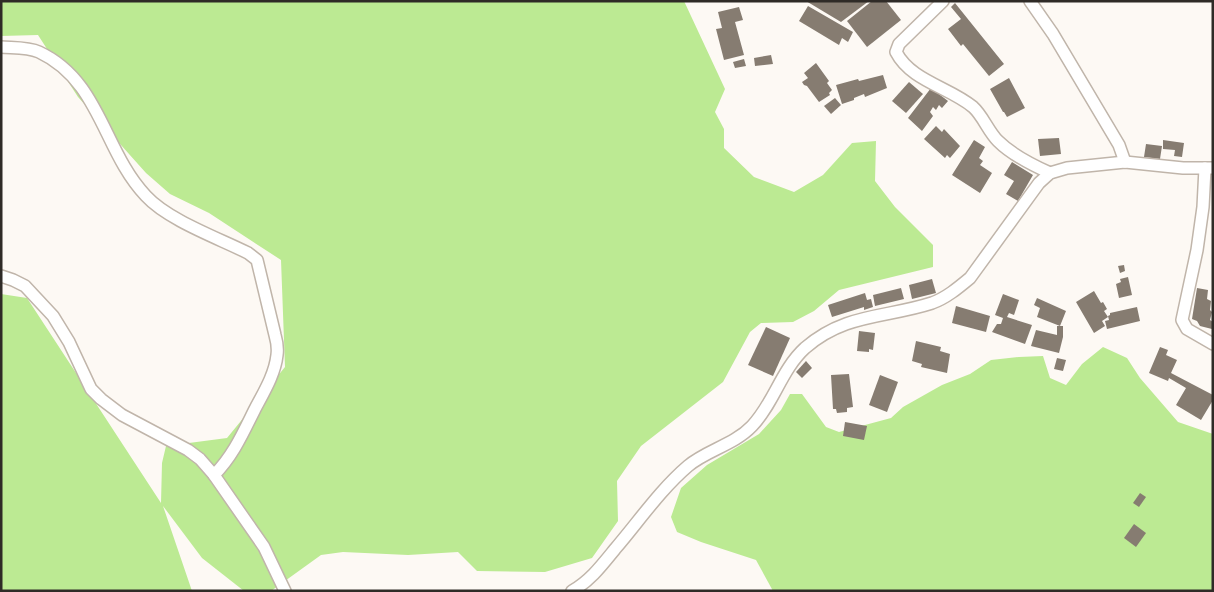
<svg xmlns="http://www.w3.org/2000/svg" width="1214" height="592" viewBox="0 0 1214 592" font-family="Bitter,serif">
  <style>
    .green { fill: #bcea93 }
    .building { fill: #867c71 }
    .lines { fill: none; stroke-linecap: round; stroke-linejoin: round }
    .minor-casing { stroke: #c0b5aa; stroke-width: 14 }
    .minor { stroke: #fff; stroke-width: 11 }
  </style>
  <rect width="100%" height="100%" fill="#fdf9f4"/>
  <g class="green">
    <path d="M 1,1 L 684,1 L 725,89 L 715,112 L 724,129 L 724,148 L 754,177 L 794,192 L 823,175 L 852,143 L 876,141 L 875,181 L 895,207 L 933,245 L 933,267 L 839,290 L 814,311 L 793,322 L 761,323 L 750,332 L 723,382 L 641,446 L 617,481 L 618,521 L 592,558 L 545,572 L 477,571 L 458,552 L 408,555 L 343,552 L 321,555 L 271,591 L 244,591 L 202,558 L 163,506 L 192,591 L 1,591 L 1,294 L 27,298 L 161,503 L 162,463 L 166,446 L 227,438 L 285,367 L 281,260 L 209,213 L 170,194 L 146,173 L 78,97 L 38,35 L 1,36 Z"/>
    <path d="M 1103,347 L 1127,358 L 1140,378 L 1178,422 L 1213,434 L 1213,591 L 773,591 L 756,560 L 701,542 L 677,532 L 671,517 L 681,488 L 707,465 L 759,434 L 781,410 L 790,394 L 802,394 L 826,427 L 839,432 L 891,418 L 903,407 L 942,385 L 970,374 L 991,360 L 1019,357 L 1043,356 L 1050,378 L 1066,385 L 1082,364 Z"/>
  </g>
  <g class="building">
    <path d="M 806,1 L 869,1 L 841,22 Z"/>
    <path d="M 872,1 L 886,1 L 901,20 L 867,47 L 847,21 Z"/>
    <path d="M 955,3 L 1004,64 L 989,76 L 963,44 L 961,46 L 948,29 L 961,19 L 951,7 Z"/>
    <path d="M 808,6 L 853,32 L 848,42 L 842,38 L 839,45 L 799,21 Z"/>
    <path d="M 739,7 L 743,20 L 735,22 L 744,55 L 724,60 L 716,29 L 722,28 L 718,12 Z"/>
    <path d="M 771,55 L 773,64 L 755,66 L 754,58 Z"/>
    <path d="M 744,59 L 746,66 L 735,68 L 733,62 Z"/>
    <path d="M 816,63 L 829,81 L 827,83 L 832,90 L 829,93 L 830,95 L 819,102 L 807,86 L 804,85 L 802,82 L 808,78 L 804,73 Z"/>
    <path d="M 883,75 L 887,88 L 865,97 L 864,94 L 854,98 L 854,100 L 842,104 L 836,85 L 858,79 L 859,81 Z"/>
    <path d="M 1009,78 L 1025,108 L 1007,117 L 1004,112 L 1003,112 L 990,89 Z"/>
    <path d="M 909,82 L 923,94 L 906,113 L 892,101 Z"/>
    <path d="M 931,88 L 948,101 L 942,108 L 939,105 L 936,110 L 933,107 L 930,112 L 933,116 L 922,131 L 908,118 Z"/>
    <path d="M 835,98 L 841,105 L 831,114 L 824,106 Z"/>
    <path d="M 936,126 L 942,132 L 944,129 L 960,146 L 950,158 L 947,155 L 945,158 L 924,139 Z"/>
    <path d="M 1059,138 L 1061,154 L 1040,156 L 1038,139 Z"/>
    <path d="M 974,140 L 985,147 L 979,158 L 983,161 L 980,165 L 992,173 L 980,193 L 952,175 Z"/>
    <path d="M 1163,140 L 1184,143 L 1182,157 L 1174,156 L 1175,150 L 1163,149 Z"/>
    <path d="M 1146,144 L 1162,146 L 1160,159 L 1144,157 Z"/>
    <path d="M 1012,162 L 1033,175 L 1018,201 L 1006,194 L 1014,181 L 1004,175 Z"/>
    <path d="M 1124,265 L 1125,271 L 1120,273 L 1118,266 Z"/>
    <path d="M 1128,277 L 1132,295 L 1119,298 L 1116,284 L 1121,282 L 1120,279 Z"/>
    <path d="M 932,279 L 936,293 L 912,299 L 909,285 Z"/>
    <path d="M 901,288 L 904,299 L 875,306 L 873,295 Z"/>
    <path d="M 1197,288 L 1208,290 L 1207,299 L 1211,301 L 1210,310 L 1212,312 L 1210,320 L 1213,322 L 1212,329 L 1200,326 L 1197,321 L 1192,319 Z"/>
    <path d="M 1094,291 L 1101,303 L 1103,302 L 1107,309 L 1104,311 L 1108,317 L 1102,321 L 1105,326 L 1094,333 L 1076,302 Z"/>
    <path d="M 865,293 L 867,300 L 871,299 L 873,307 L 864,310 L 864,307 L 832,317 L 828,305 Z"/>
    <path d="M 1003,294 L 1019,300 L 1014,315 L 1009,313 L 1007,317 L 1032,325 L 1025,344 L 992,332 L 997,324 L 1001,324 L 1003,318 L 995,315 Z"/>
    <path d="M 1037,298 L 1066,311 L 1060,326 L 1037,317 L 1040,308 L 1034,305 Z"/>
    <path d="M 956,306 L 990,316 L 986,332 L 952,323 Z"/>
    <path d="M 1137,307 L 1140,321 L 1107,329 L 1105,321 L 1109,320 L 1108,316 L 1110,315 L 1110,313 Z"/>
    <path d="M 1057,326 L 1063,326 L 1063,337 L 1059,353 L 1031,346 L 1036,330 L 1057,335 Z"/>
    <path d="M 766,327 L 790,338 L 773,376 L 748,365 Z"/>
    <path d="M 859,331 L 875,333 L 873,350 L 869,349 L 869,352 L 857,351 Z"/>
    <path d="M 916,341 L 941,347 L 940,351 L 950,354 L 947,373 L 921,367 L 922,364 L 912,361 Z"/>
    <path d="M 1160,347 L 1168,350 L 1166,355 L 1177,360 L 1171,373 L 1213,395 L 1213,400 L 1201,420 L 1176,405 L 1186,388 L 1169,378 L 1168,381 L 1149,373 Z"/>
    <path d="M 1057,358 L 1066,360 L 1063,371 L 1054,369 Z"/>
    <path d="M 806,361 L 812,368 L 802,378 L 796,372 Z"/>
    <path d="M 849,374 L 853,407 L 847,408 L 847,412 L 837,413 L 836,409 L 833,409 L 831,375 Z"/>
    <path d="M 880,375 L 898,382 L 887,412 L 869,405 Z"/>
    <path d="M 845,422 L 867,426 L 864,440 L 843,436 Z"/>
    <path d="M 1140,493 L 1146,497 L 1139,507 L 1133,503 Z"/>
    <path d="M 1134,524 L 1146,533 L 1136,547 L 1124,538 Z"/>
  </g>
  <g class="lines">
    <defs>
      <g id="minor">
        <path d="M 943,1 L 899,44 L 896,52 C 911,81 949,87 973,107 C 983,116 988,131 998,141 C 1012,155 1032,165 1050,173"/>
        <path d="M 1030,1 L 1053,34 L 1119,145 L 1125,162"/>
        <path d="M 1,47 C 13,48 28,47 39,52 C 101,81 103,151 146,196 C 168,220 218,238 248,253 L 257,260 L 275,335 C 277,342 278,348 277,355 C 275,374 264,392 255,409 C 243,433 233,456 214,475"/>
        <path d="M 1205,168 L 1203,207 L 1197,250 L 1182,320 L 1187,329 L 1213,344"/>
        <path d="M 1,276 L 13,280 L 25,286 L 53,316 L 69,342 L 91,389 L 101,399 L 122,415 L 188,450 L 200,459 L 214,475 L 264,547 L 285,591"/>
        <path d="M 572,591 C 590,581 602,565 615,549 C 639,521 660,490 688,466 C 707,450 734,445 752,426 C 774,403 781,370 805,348 C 845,313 886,318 932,303 C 946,298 958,288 970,278 L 1039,183 L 1050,173 L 1067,168 L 1125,162 L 1183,168 L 1213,168"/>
      </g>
    </defs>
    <use href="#minor" class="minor-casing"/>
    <use href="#minor" class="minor"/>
  </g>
  <rect width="1214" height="592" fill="none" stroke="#2f2b27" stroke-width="5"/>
</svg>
